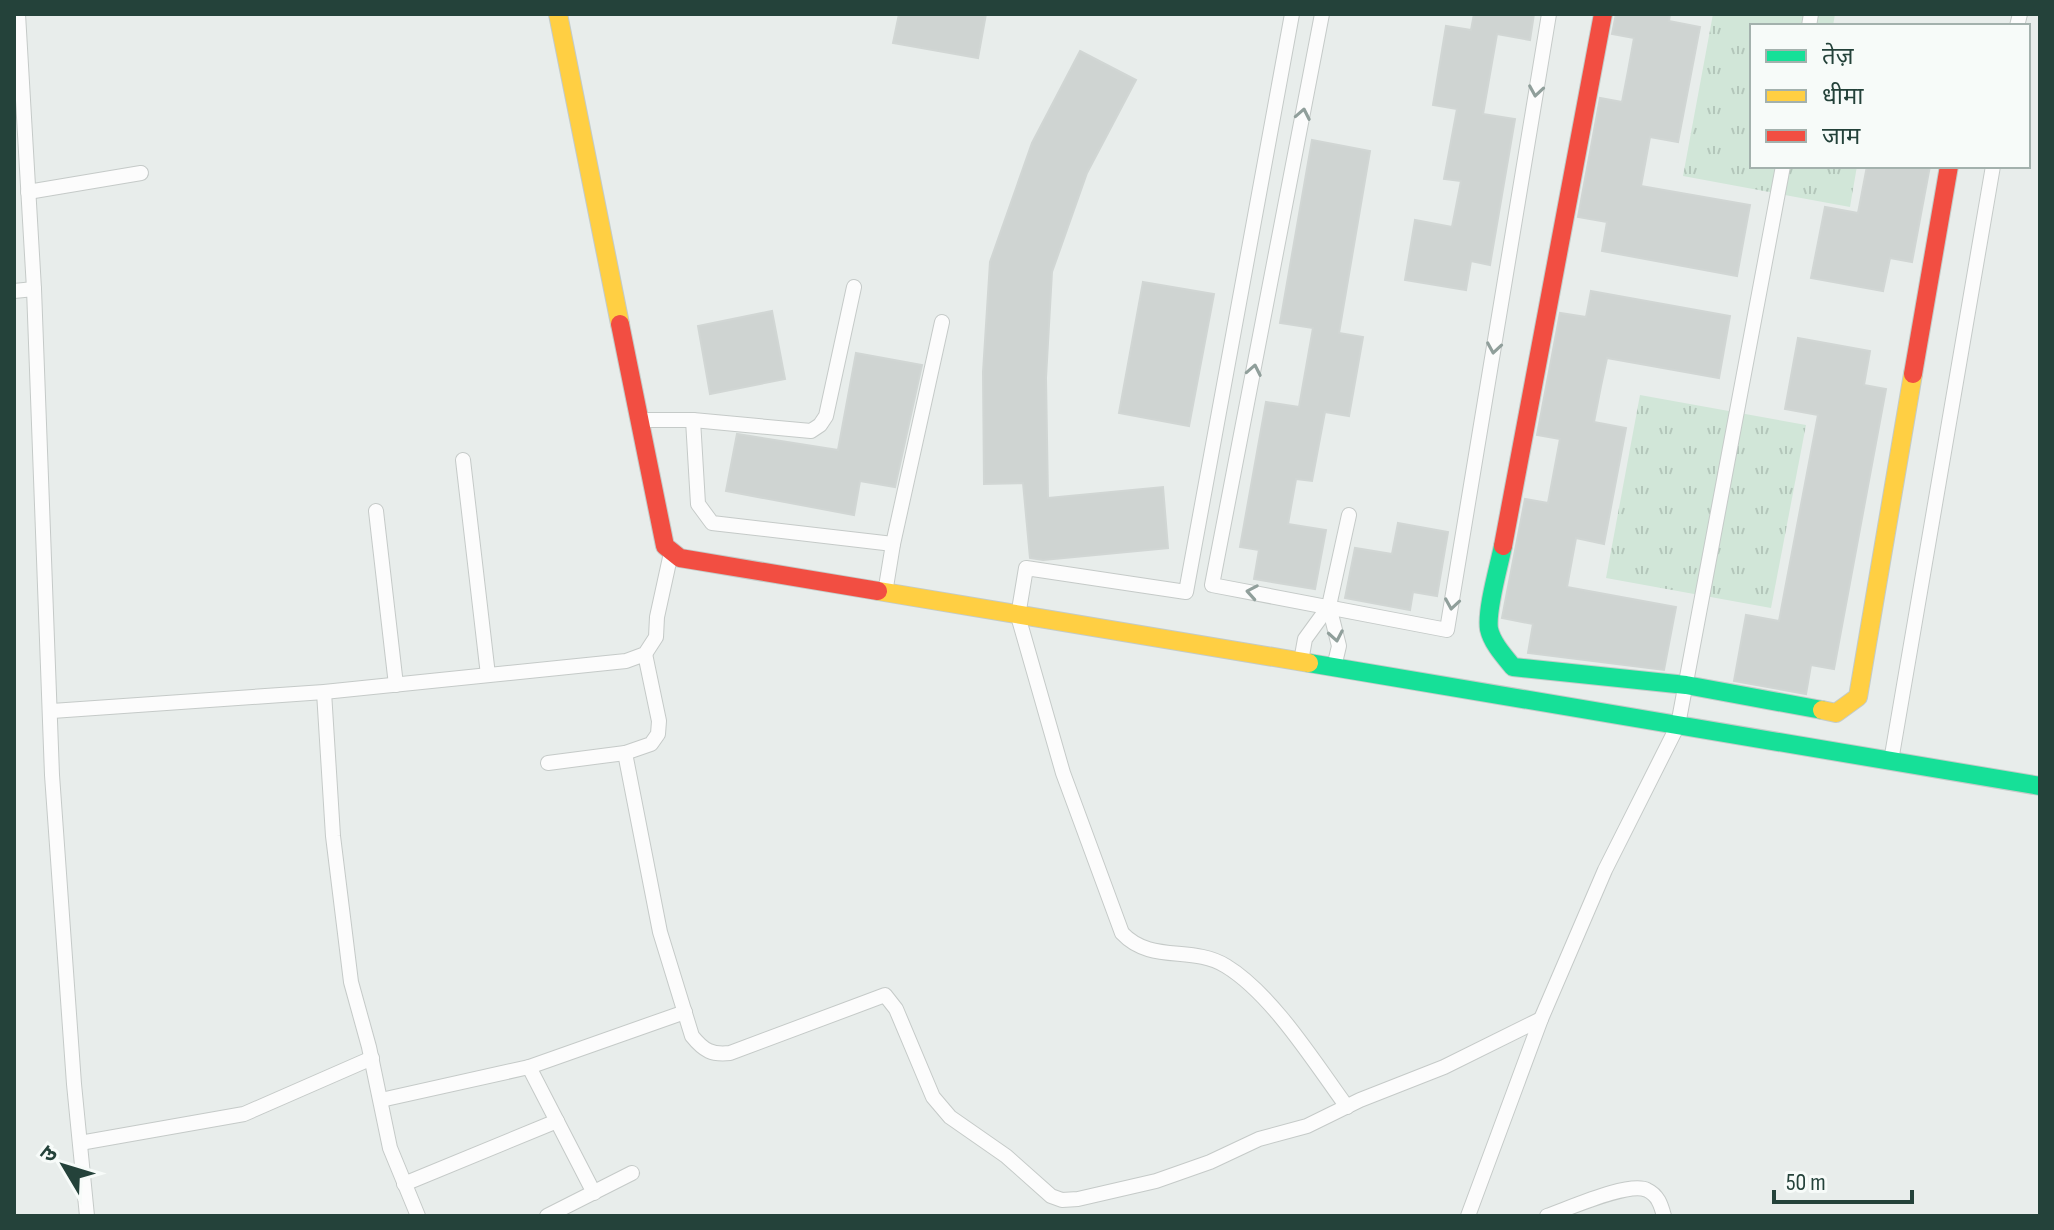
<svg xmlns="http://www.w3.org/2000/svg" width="2054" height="1230" viewBox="0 0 2054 1230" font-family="'Sofia Sans Condensed','Noto Sans Devanagari',sans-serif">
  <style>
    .park { fill: url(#park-tufts) }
    .building { fill: #cfd4d2; stroke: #d1d6d4; stroke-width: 2 }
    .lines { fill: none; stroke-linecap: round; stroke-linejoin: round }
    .street-casing { stroke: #c5cac8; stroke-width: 16 }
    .fast-casing { stroke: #c3cbc8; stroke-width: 20 }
    .slow-casing { stroke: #c3cbc8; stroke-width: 20 }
    .jam-casing { stroke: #c3cbc8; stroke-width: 20 }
    .street { stroke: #fcfcfc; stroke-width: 14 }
    .fast { stroke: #16e098; stroke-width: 18 }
    .slow { stroke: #ffcf43; stroke-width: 18 }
    .jam { stroke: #f24e42; stroke-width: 18 }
    .oneway { stroke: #909f9b }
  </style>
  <defs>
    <pattern id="park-tufts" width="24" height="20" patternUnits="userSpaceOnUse" patternTransform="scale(2)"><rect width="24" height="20" fill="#d1e6d8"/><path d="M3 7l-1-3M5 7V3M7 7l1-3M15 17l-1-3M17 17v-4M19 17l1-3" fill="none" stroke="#b3c6ba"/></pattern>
  </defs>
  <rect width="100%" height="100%" fill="#e8edeb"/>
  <g class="park">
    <path d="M 1713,14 L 1835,14 L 1833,26 L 1752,26 L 1752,166 L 1857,166 L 1850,207 L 1683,176 Z"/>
    <path d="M 1640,395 L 1806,425 L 1771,608 L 1606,578 Z"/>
  </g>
  <g class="building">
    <path d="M 899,14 L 986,14 L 978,58 L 893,43 Z"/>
    <path d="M 1474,14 L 1534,14 L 1530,40 L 1497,34 L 1483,114 L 1515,119 L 1490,265 L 1471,261 L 1466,290 L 1405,280 L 1415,220 L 1452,227 L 1461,181 L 1444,179 L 1457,109 L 1433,105 L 1446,26 L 1471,30 Z"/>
    <path d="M 1616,14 L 1670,14 L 1669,21 L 1700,27 L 1678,142 L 1650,137 L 1641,186 L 1750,205 L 1737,276 L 1602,251 L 1607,222 L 1578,217 L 1600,98 L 1622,102 L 1628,71 L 1634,38 L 1612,34 Z"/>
    <path d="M 1080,51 L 1136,80 L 1087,173 L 1052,272 L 1046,378 L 1048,498 L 1163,487 L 1168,548 L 1043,560 L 1030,558 L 1023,483 L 984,484 L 983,372 L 990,262 L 1032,143 Z"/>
    <path d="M 1312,140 L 1370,151 L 1339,333 L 1363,337 L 1349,416 L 1325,412 L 1312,481 L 1296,479 L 1288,524 L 1326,530 L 1315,589 L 1254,579 L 1259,550 L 1240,547 L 1266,402 L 1299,407 L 1313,328 L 1280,323 Z"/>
    <path d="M 1867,166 L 1930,166 L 1912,262 L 1890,258 L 1883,291 L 1811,278 L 1825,207 L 1858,213 Z"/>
    <path d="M 1143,282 L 1214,294 L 1189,426 L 1119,413 Z"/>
    <path d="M 1591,291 L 1730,316 L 1719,378 L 1607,358 L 1601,386 L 1594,422 L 1626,428 L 1604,544 L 1576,538 L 1567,587 L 1676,607 L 1664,670 L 1528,653 L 1533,624 L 1502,618 L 1525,499 L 1548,503 L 1560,439 L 1537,435 L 1560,313 L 1586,317 Z"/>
    <path d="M 772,311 L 785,379 L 710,394 L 698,326 Z"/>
    <path d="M 1798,338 L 1870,351 L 1864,385 L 1886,389 L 1834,669 L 1811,665 L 1806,694 L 1734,681 L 1746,615 L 1779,621 L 1785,589 L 1818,415 L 1785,409 Z"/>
    <path d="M 856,353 L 922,365 L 895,487 L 860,481 L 854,515 L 726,491 L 737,434 L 838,450 Z"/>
    <path d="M 1398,523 L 1448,532 L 1437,596 L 1413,592 L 1410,610 L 1345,598 L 1355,548 L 1392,554 Z"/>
  </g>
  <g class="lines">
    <defs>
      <g id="street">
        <path d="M 18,14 L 34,289 L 52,775 L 74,1084 L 87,1216"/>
        <path d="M 1292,14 L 1186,592 L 1026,568 L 1018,616 L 1063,773 L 1122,933 C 1151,964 1192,945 1226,966 C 1272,994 1315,1063 1347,1107"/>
        <path d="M 1322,14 L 1212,585 L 1447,630 L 1549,14"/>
        <path d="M 1809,26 L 1811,14"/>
        <path d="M 2017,26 L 2020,14"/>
        <path d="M 28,192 L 141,173"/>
        <path d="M 14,291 L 34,289"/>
        <path d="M 640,420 L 693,420 L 698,504 L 712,523 L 893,544"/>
        <path d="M 693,420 L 811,431 L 820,425 L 826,416 L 854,287"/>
        <path d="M 463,460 L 488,675"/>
        <path d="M 376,511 L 396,685"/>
        <path d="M 885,593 L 893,544 L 942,322"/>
        <path d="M 1329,606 L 1339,646 L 1334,667"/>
        <path d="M 1301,661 L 1305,639 L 1329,606 L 1349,515"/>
        <path d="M 324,692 L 333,836 L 351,982 L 369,1047 L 390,1148 L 418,1216"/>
        <path d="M 52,711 L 324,692 L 626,661 L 645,654 L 656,637 L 657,617 L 671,553"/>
        <path d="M 625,753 L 660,932 L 692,1036 C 704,1051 712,1055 730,1053 L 885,995 L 896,1009 L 933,1097 L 950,1117 L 1006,1156 L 1051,1196 L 1062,1200 L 1078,1199 L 1156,1181 L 1210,1162 L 1259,1139 L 1307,1126 L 1360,1100 L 1444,1067 L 1541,1019"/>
        <path d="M 1891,761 L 1993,166"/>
        <path d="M 548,763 L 625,753 L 651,744 L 658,734 L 659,721 L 645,654"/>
        <path d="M 529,1067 L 594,1193"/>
        <path d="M 381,1100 L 529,1067 L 685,1012"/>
        <path d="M 80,1143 L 244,1114 L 372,1058"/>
        <path d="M 404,1184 L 557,1121"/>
        <path d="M 547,1216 L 632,1173"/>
        <path d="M 1468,1216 L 1541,1019 L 1605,870 L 1678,725 L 1783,166"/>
        <path d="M 1547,1216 C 1568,1209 1629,1181 1647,1190 C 1658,1195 1661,1205 1664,1216"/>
      </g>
      <g id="fast">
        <path d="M 1503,546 C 1499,566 1486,610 1489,629 C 1492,643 1504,656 1513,667 L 1686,685 L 1822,710"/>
        <path d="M 1309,663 L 2040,786"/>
      </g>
      <g id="slow">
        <path d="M 558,14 L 620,324"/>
        <path d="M 878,591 L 1309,663"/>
        <path d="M 1822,710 L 1836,713 L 1858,697 L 1913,374"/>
      </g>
      <g id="jam">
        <path d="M 620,324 L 665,546 L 680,558 L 878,591"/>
        <path d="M 1913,374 L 1949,166"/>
        <path d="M 1503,546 L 1603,14"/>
      </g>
    </defs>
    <use href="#street" class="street-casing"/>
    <use href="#fast" class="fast-casing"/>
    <use href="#slow" class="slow-casing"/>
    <use href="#jam" class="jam-casing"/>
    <use href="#street" class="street"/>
    <use href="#fast" class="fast"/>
    <use href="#slow" class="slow"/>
    <use href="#jam" class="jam"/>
  </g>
  <defs><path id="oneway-chevron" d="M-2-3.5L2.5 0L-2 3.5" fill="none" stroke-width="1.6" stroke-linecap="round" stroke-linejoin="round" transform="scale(2)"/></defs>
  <g class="oneway">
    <use href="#oneway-chevron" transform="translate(1536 91) rotate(99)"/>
    <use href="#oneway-chevron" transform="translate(1303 114) rotate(-79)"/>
    <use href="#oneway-chevron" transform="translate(1494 348) rotate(99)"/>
    <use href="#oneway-chevron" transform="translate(1254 370) rotate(-79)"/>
    <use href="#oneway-chevron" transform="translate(1252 592) rotate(-170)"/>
    <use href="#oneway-chevron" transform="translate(1452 604) rotate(99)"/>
    <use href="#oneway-chevron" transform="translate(1336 636) rotate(80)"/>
  </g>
  <rect width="2054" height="1230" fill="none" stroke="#24423a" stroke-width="32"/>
  <rect x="1750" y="24" width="280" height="144" fill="#f7fbf9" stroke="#a3b1ad" stroke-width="2"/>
  <rect x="1766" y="50" width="40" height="12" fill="#16e098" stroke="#a3b1ad" stroke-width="2"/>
  <text x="1822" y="64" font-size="24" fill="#24423a">तेज़</text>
  <rect x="1766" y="90" width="40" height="12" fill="#ffcf43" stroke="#a3b1ad" stroke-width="2"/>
  <text x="1822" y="104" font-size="24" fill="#24423a">धीमा</text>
  <rect x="1766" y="130" width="40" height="12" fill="#f24e42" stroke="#a3b1ad" stroke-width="2"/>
  <text x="1822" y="144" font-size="24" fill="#24423a">जाम</text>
  <g transform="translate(64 1166) rotate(308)" stroke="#f7fbf9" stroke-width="6" paint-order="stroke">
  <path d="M0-6L14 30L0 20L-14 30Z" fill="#24423a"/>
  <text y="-12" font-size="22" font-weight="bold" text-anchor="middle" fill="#24423a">उ</text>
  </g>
  <path d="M1774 1190v12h138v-12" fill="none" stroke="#24423a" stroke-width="4"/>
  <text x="1786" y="1190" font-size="24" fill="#24423a" stroke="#f7fbf9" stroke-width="6" paint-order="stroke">50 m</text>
</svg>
